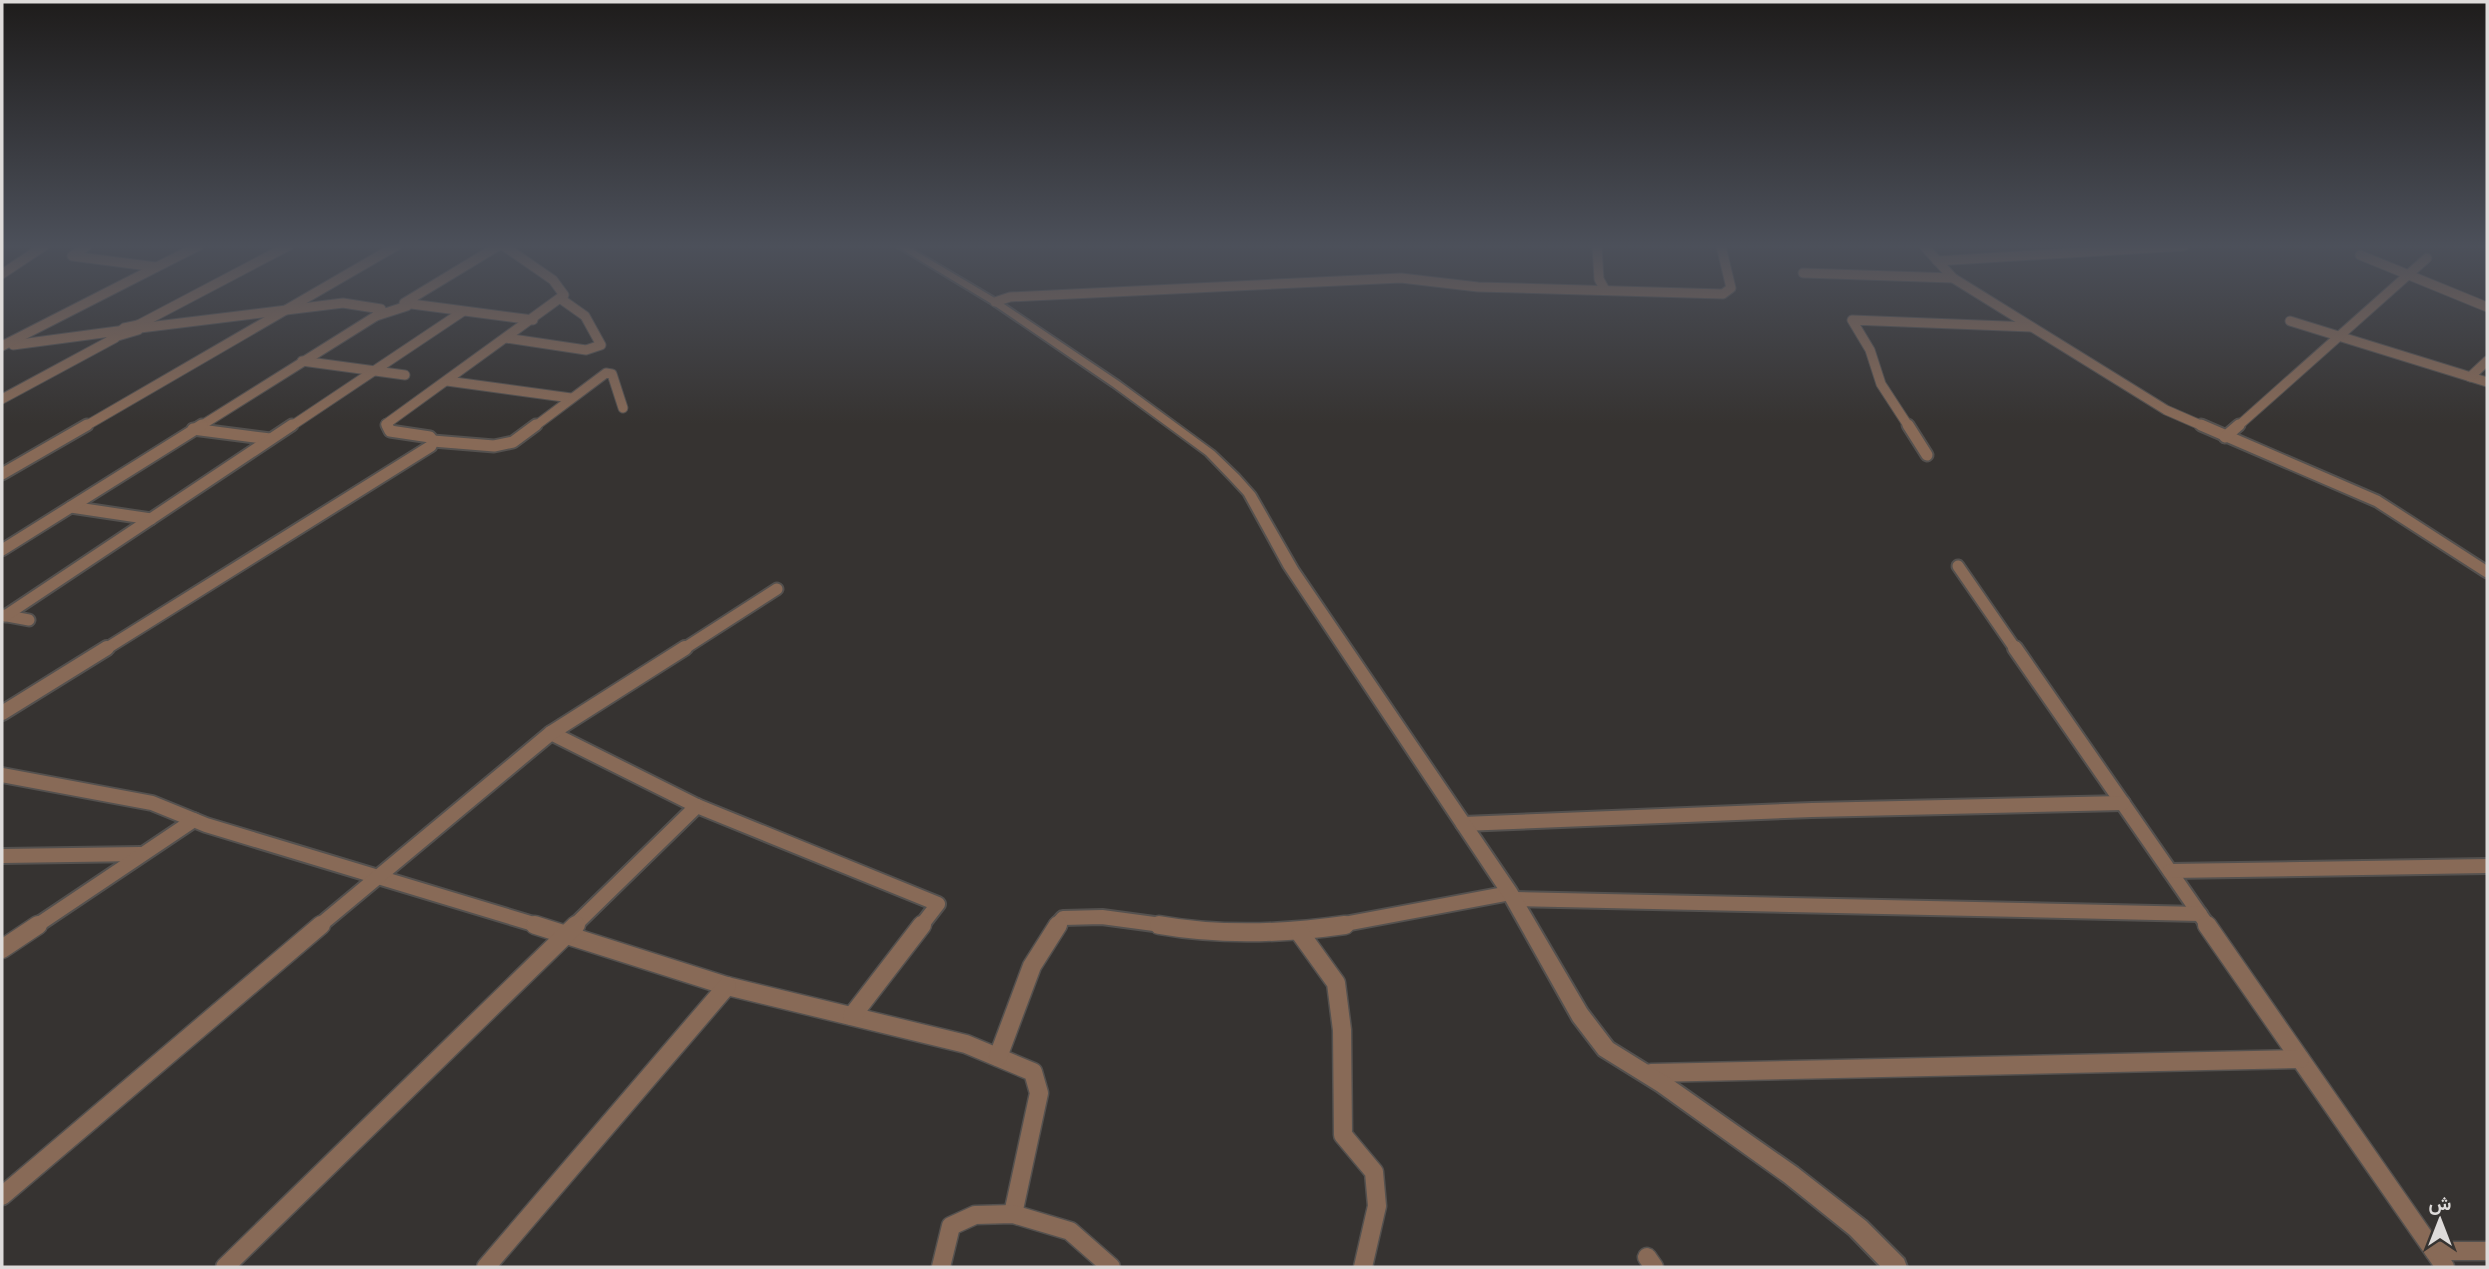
<svg xmlns="http://www.w3.org/2000/svg" width="2489" height="1269" viewBox="0 0 2489 1269" font-family="'Libre Baskerville',Vazirmatn,serif">
  <style>
    .lines { fill: none; stroke-linecap: round; stroke-linejoin: round }
    .minor-far3-casing { stroke: #54514f; stroke-width: 11 }
    .minor-far2-casing { stroke: #54514f; stroke-width: 15 }
    .minor-far1-casing { stroke: #54514f; stroke-width: 18 }
    .minor-casing { stroke: #54514f; stroke-width: 21 }
    .tertiary-casing { stroke: #54514f; stroke-width: 4 }
    .minor-far3 { stroke: #886a57; stroke-width: 9 }
    .minor-far2 { stroke: #886a57; stroke-width: 11 }
    .minor-far1 { stroke: #886a57; stroke-width: 14 }
    .minor { stroke: #886a57; stroke-width: 18 }
    .tertiary { fill: #886a57; fill-rule: evenodd }
  </style>
  <rect width="100%" height="100%" fill="#363331"/>
  <g class="lines">
    <defs>
      <g id="minor-far3">
        <path d="M 87,246 L 72,256 L 156,267"/>
        <path d="M 498,246 L 404,303 L 533,320"/>
        <path d="M 1597,246 L 1599,279 L 1605,290"/>
        <path d="M 1924,246 L 1953,278 L 2166,410 L 2205,427"/>
        <path d="M 2360,255 L 2487,307"/>
        <path d="M 1937,261 L 2184,246"/>
        <path d="M 1803,273 L 1953,278"/>
        <path d="M 2,274 L 44,246"/>
        <path d="M 995,302 L 1010,297 L 1401,278 L 1478,287 L 1723,294 L 1731,288 L 1721,246"/>
        <path d="M 2290,321 L 2487,382"/>
        <path d="M 138,325 L 138,330 L 111,338 L 124,328 Z"/>
        <path d="M 138,325 L 288,246"/>
        <path d="M 140,328 L 343,303 L 381,309 L 376,316 L 407,306"/>
        <path d="M 506,338 L 586,350 L 601,345 L 585,316 L 561,299"/>
        <path d="M 13,345 L 118,331"/>
        <path d="M 2,346 L 198,246"/>
        <path d="M 302,361 L 405,375"/>
        <path d="M 2470,377 L 2487,361"/>
        <path d="M 447,381 L 571,398"/>
        <path d="M 2,399 L 115,338"/>
        <path d="M 84,427 L 396,246"/>
        <path d="M 199,427 L 376,316"/>
        <path d="M 290,427 L 462,312"/>
        <path d="M 388,427 L 386,424 L 564,295 L 553,280 L 504,246"/>
        <path d="M 534,427 L 606,373 L 612,374 L 623,408"/>
        <path d="M 1909,427 L 1881,384 L 1870,350 L 1852,320 L 2031,327"/>
        <path d="M 2237,427 L 2427,258"/>
      </g>
      <g id="minor-far2">
        <path d="M 1908,425 L 1927,455"/>
        <path d="M 2201,425 L 2377,501 L 2487,572"/>
        <path d="M 193,429 L 270,439"/>
        <path d="M 2225,437 L 2239,425"/>
        <path d="M 433,441 L 494,446 L 513,442 L 536,425"/>
        <path d="M 2,474 L 87,425"/>
        <path d="M 71,507 L 151,519"/>
        <path d="M 2,550 L 202,425"/>
        <path d="M 1958,566 L 2016,650"/>
        <path d="M 2,615 L 29,620"/>
        <path d="M 5,616 L 292,425"/>
        <path d="M 104,650 L 431,446 L 433,441 L 430,437 L 390,431 L 387,425"/>
        <path d="M 682,650 L 777,589"/>
      </g>
      <g id="minor-far1">
        <path d="M 2015,648 L 2208,926"/>
        <path d="M 2,713 L 107,648"/>
        <path d="M 551,733 L 697,806 L 938,904 L 921,926"/>
        <path d="M 2,775 L 152,803 L 206,825 L 540,926"/>
        <path d="M 1463,824 L 1812,810 L 2123,803"/>
        <path d="M 2,856 L 141,854"/>
        <path d="M 2170,871 L 2487,866"/>
        <path d="M 1514,899 L 2200,914"/>
        <path d="M 36,926 L 194,820"/>
        <path d="M 319,926 L 551,733 L 685,648"/>
        <path d="M 574,926 L 697,806"/>
        <path d="M 1056,926 L 1063,918 L 1102,917 L 1169,926"/>
        <path d="M 1334,926 L 1510,893"/>
      </g>
      <g id="minor">
        <path d="M 535,925 L 727,986 L 966,1044 L 1033,1072 L 1039,1093 L 1013,1214"/>
        <path d="M 1159,925 C 1221,936 1282,934 1345,925"/>
        <path d="M 2207,925 L 2445,1267"/>
        <path d="M 1300,933 L 1336,983 L 1342,1030 L 1343,1135 L 1374,1172 L 1377,1206 L 1363,1267"/>
        <path d="M 2,949 L 38,925"/>
        <path d="M 852,1016 L 922,925"/>
        <path d="M 998,1057 L 1032,966 L 1058,925"/>
        <path d="M 1651,1073 L 2300,1059"/>
        <path d="M 2,1196 L 321,925"/>
        <path d="M 2434,1251 L 2487,1251"/>
        <path d="M 1647,1257 L 1654,1267"/>
        <path d="M 225,1267 L 576,925"/>
        <path d="M 486,1267 L 727,986"/>
        <path d="M 941,1267 L 951,1226 L 975,1215 L 1013,1214 L 1070,1231 L 1111,1267"/>
      </g>
      <path id="tertiary" d="M 896,246 L 907,246 L 998,300 L 1120,382 L 1214,451 L 1239,475 L 1255,493 L 1298,568 L 1516,888 L 1587,1009 L 1613,1043 L 1671,1079 L 1798,1168 L 1866,1221 L 1904,1259 L 1907,1267 L 1881,1267 L 1850,1235 L 1784,1182 L 1657,1091 L 1599,1055 L 1573,1021 L 1504,898 L 1284,568 L 1244,495 L 1231,481 L 1206,455 L 1112,386 L 992,304 Z"/>
    </defs>
    <use href="#minor-far3" class="minor-far3-casing"/>
    <use href="#minor-far2" class="minor-far2-casing"/>
    <use href="#minor-far1" class="minor-far1-casing"/>
    <use href="#minor" class="minor-casing"/>
    <use href="#tertiary" class="tertiary-casing"/>
    <use href="#minor-far3" class="minor-far3"/>
    <use href="#minor-far2" class="minor-far2"/>
    <use href="#minor-far1" class="minor-far1"/>
    <use href="#minor" class="minor"/>
    <use href="#tertiary" class="tertiary"/>
  </g>
  <linearGradient id="sky" x2="0" y2="1"><stop stop-color="#1e1c1b"/><stop offset="0.58" stop-color="#4c505a"/><stop offset="1" stop-color="#4c505a" stop-opacity="0"/></linearGradient>
  <rect width="2489" height="424" fill="url(#sky)"/>
  <rect width="2489" height="1269" fill="none" stroke="#dedbda" stroke-width="7"/>
  <g transform="translate(2440 1220)" stroke="#363331" stroke-width="5" paint-order="stroke">
  <path d="M0-5L12 26L0 18L-12 26Z" fill="#dedbda"/>
  <text y="-10" font-size="19" font-weight="bold" text-anchor="middle" fill="#dedbda">ش</text>
  </g>
</svg>
